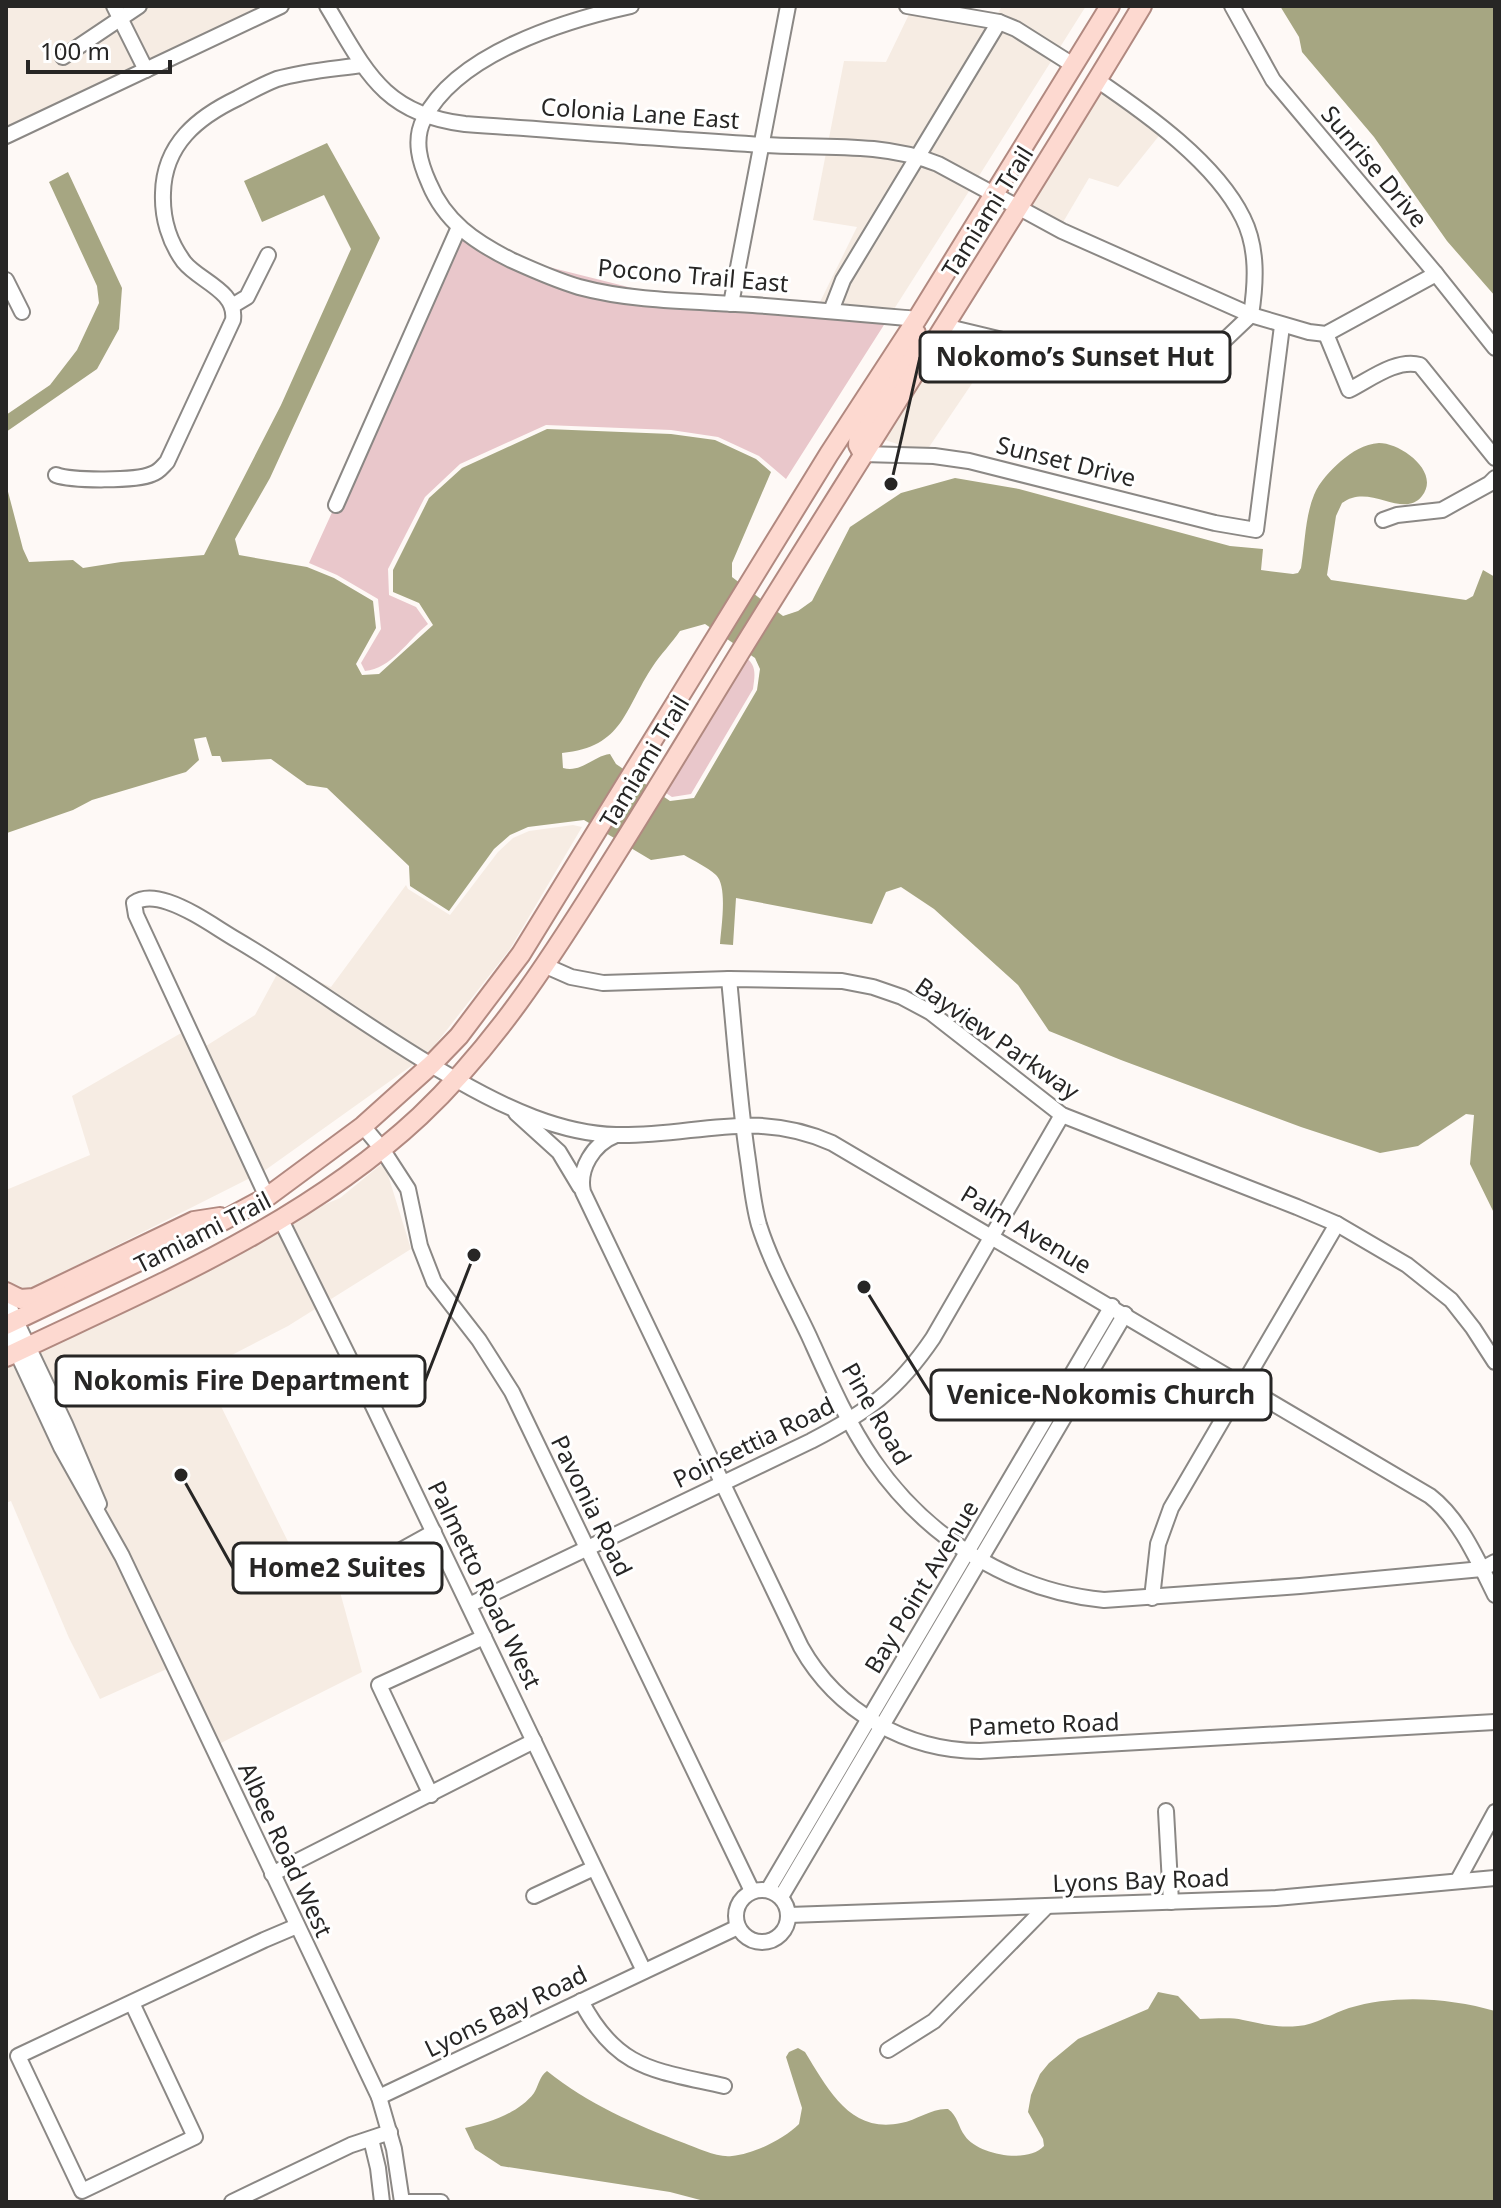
<svg xmlns="http://www.w3.org/2000/svg" width="1501" height="2208" viewBox="0 0 1501 2208" font-family="'Noto Sans',sans-serif">
  <style>
    .built { fill: #f6ece3 }
    .green { fill: #e9c7cb }
    .water { fill: #a6a682; fill-rule: evenodd }
    .lines { fill: none; stroke-linecap: round; stroke-linejoin: round }
    .minor-casing { stroke: #8b8885; stroke-width: 18 }
    .major-casing { stroke: #b18980; stroke-width: 22 }
    .minor { stroke: #fff; stroke-width: 14 }
    .major { stroke: #fdd9d0; stroke-width: 18 }
    .labels { text-anchor: middle; stroke-width: 6; stroke-linejoin: round; paint-order: stroke }
    .street-label { font-size: 24px; fill: #272625; stroke: #fff }
    .leader { fill: none; stroke: #272625; stroke-width: 3 }
    .callout-dot { fill: #272625; stroke: #fff; stroke-width: 3 }
    .callout { fill: #fff; stroke: #272625; stroke-width: 3 }
    .callout-label { font-size: 26px; text-anchor: middle; font-weight: bold; fill: #272625 }
  </style>
  <rect width="100%" height="100%" fill="#fef9f6"/>
  <g class="built">
    <path d="M 6,6 L 278,6 L 6,129 Z"/>
    <path d="M 913,6 L 995,18 L 1002,6 L 1086,6 L 977,179 L 828,143 L 844,61 L 886,62 Z"/>
    <path d="M 1104,79 L 1162,132 L 1118,187 L 1089,178 L 1059,229 L 1027,213 L 1066,141 Z"/>
    <path d="M 826,153 L 879,155 L 916,161 L 971,188 L 889,317 L 820,302 L 857,227 L 813,220 Z"/>
    <path d="M 958,324 L 1000,342 L 925,453 L 885,440 Z"/>
    <path d="M 573,825 L 582,827 L 510,949 L 428,1054 L 264,1171 L 20,1294 L 11,1289 L 6,1283 L 6,1190 L 90,1155 L 72,1096 L 195,1025 L 206,1046 L 255,1015 L 282,965 L 331,987 L 406,885 L 408,889 L 450,915 L 498,852 L 513,838 L 529,831 Z"/>
    <path d="M 384,1162 L 411,1249 L 288,1326 L 203,1370 L 312,1590 L 337,1581 L 362,1672 L 217,1745 L 111,1521 L 99,1488 L 36,1349 L 300,1215 L 340,1198 Z"/>
    <path d="M 13,1359 L 101,1526 L 169,1668 L 100,1699 L 69,1638 L 11,1501 L 6,1503 L 6,1363 Z"/>
  </g>
  <g class="green">
    <path d="M 459,233 L 529,262 L 648,292 L 820,302 L 889,317 L 786,479 L 759,456 L 718,437 L 671,430 L 546,425 L 460,464 L 425,497 L 388,569 L 389,595 L 416,607 L 428,624 C 408,640 391,669 365,671 L 361,663 L 381,629 L 378,599 L 337,575 L 309,563 Z"/>
    <path d="M 744,656 C 757,665 755,674 753,689 L 691,794 L 672,797 L 663,791 Z"/>
  </g>
  <g class="water">
    <path d="M 1280,6 L 1495,6 L 1495,296 L 1447,241 L 1374,137 L 1302,52 L 1299,37 Z"/>
    <path d="M 327,143 L 380,238 L 270,478 L 235,539 L 239,555 L 307,567 L 334,578 L 373,601 L 376,628 L 356,664 L 362,675 L 379,674 L 433,625 L 419,603 L 393,592 L 393,570 L 429,498 L 462,468 L 547,429 L 671,434 L 715,440 L 756,459 L 771,472 L 732,563 L 732,577 L 783,616 L 798,611 L 812,601 L 850,527 L 901,493 L 955,478 L 1019,489 L 1230,546 L 1263,549 L 1261,570 L 1293,574 L 1298,573 L 1301,568 C 1305,544 1305,517 1314,495 C 1319,482 1331,470 1341,461 C 1352,452 1364,444 1379,443 C 1401,443 1441,472 1422,496 C 1403,520 1370,482 1342,503 L 1336,516 L 1327,575 L 1331,580 L 1466,600 L 1473,596 L 1483,570 L 1495,577 L 1495,1215 L 1470,1164 L 1474,1115 L 1466,1114 L 1418,1146 L 1380,1153 L 1301,1127 L 1121,1060 L 1049,1031 L 1018,985 L 934,909 L 901,887 L 886,892 L 872,924 L 736,898 L 733,945 L 720,944 C 721,928 728,886 716,875 C 707,867 694,861 684,855 L 651,860 L 584,820 L 528,827 L 510,835 L 494,849 L 449,911 L 410,886 L 409,866 L 327,788 L 307,785 L 271,759 L 222,762 L 220,756 L 212,756 L 206,737 L 194,739 L 199,760 L 186,772 L 92,800 L 73,810 L 7,833 L 6,484 L 23,549 L 29,562 L 73,560 L 83,568 L 121,562 L 204,555 L 281,405 L 351,249 L 324,195 L 262,222 L 244,181 ZM 705,624 L 755,658 L 760,669 L 757,690 L 694,798 L 670,801 L 616,764 L 610,754 C 593,756 582,773 563,768 L 562,753 C 624,747 624,709 653,666 C 661,654 671,644 680,631 Z"/>
    <path d="M 68,172 L 122,288 L 119,329 L 97,369 L 6,432 L 6,415 L 50,385 L 77,350 L 99,303 L 97,286 L 49,182 Z"/>
    <path d="M 1158,1992 L 1178,1996 L 1200,2019 C 1214,2019 1230,2017 1243,2020 C 1262,2024 1278,2028 1298,2026 C 1315,2025 1333,2013 1349,2008 C 1395,1994 1450,1998 1495,2011 L 1495,2202 L 708,2202 L 670,2192 L 501,2166 L 475,2149 L 465,2128 C 489,2123 519,2113 534,2093 C 539,2085 539,2077 547,2071 C 588,2104 634,2124 684,2143 C 698,2148 717,2158 732,2156 C 754,2154 784,2139 799,2124 L 802,2108 L 786,2057 L 789,2052 L 798,2048 L 805,2052 C 828,2089 850,2134 901,2123 C 917,2120 932,2108 948,2109 C 958,2116 958,2127 965,2136 C 978,2155 1028,2164 1044,2146 L 1043,2139 L 1028,2112 L 1031,2095 L 1040,2074 L 1049,2063 L 1078,2039 L 1148,2009 Z"/>
  </g>
  <g class="lines">
    <defs>
      <g id="minor">
        <path d="M 114,6 L 146,70"/>
        <path d="M 327,6 C 366,71 383,114 465,124 C 564,131 664,139 763,145 C 820,148 884,142 938,164 L 1062,231 L 1251,315 L 1309,332 L 1326,334 L 1436,274"/>
        <path d="M 631,6 C 563,21 457,54 424,119 C 413,140 420,163 429,183 C 445,222 475,242 511,260 C 533,270 555,280 579,287 C 635,302 696,301 753,305 C 808,309 862,314 917,319"/>
        <path d="M 907,6 L 999,22 L 1016,29 L 1073,65"/>
        <path d="M 1232,6 L 1273,80 L 1436,274 L 1495,348"/>
        <path d="M 63,57 L 139,6"/>
        <path d="M 6,136 L 281,6"/>
        <path d="M 6,280 L 22,312"/>
        <path d="M 731,304 L 788,6"/>
        <path d="M 232,306 L 247,297 L 268,255"/>
        <path d="M 831,311 L 843,280 L 999,22"/>
        <path d="M 944,326 L 1081,359 L 1161,369 L 1185,364 L 1212,352 L 1251,315 C 1256,283 1258,248 1243,218 C 1216,163 1147,114 1097,80"/>
        <path d="M 1326,334 L 1349,390 C 1369,380 1397,358 1420,365 L 1495,458"/>
        <path d="M 863,454 L 934,456 L 969,461 L 1215,523 L 1256,530 L 1282,326"/>
        <path d="M 56,475 C 72,481 137,481 152,474 C 159,472 162,467 167,462 L 233,320 C 237,291 199,281 184,262 C 169,242 162,217 163,193 C 164,144 198,117 238,98 C 251,91 264,84 277,79 C 304,71 334,69 362,65"/>
        <path d="M 336,505 L 459,227"/>
        <path d="M 1383,520 L 1397,515 L 1442,510 L 1489,484 L 1495,478"/>
        <path d="M 546,966 L 571,977 L 603,983 L 729,979 L 842,981 L 873,987 L 902,997 L 930,1012 L 1062,1115 L 1297,1207 L 1337,1224 L 1407,1265 L 1451,1300 L 1473,1328 L 1495,1362"/>
        <path d="M 729,979 C 735,1039 739,1100 748,1160 C 751,1181 753,1204 759,1225 C 771,1263 792,1300 809,1336 C 828,1378 847,1422 873,1460 C 926,1537 1010,1591 1104,1600 L 1300,1586 L 1482,1569 L 1495,1562"/>
        <path d="M 516,1113 L 559,1152 L 580,1187"/>
        <path d="M 363,1126 L 382,1149 L 408,1189 L 420,1246 L 434,1282 L 479,1340 L 512,1392 L 752,1891"/>
        <path d="M 616,1135 C 593,1144 578,1169 583,1192 L 801,1647 C 837,1711 906,1751 980,1751 L 1495,1722"/>
        <path d="M 267,1197 L 136,915 L 134,903 C 144,896 156,898 168,902 C 192,910 215,927 237,940 C 312,984 381,1038 457,1080 C 504,1107 561,1134 616,1135 C 695,1137 753,1108 832,1143 L 1430,1496 C 1460,1519 1478,1561 1495,1595"/>
        <path d="M 281,1220 L 373,1406 L 644,1971"/>
        <path d="M 6,1300 L 65,1424 L 99,1504"/>
        <path d="M 6,1329 L 61,1447 L 122,1556 L 379,2097 L 394,2149 L 402,2202"/>
        <path d="M 340,1584 L 434,1532"/>
        <path d="M 1152,1598 L 1158,1544 L 1171,1508 L 1337,1224"/>
        <path d="M 469,1605 L 811,1441 C 867,1412 897,1391 933,1338 L 1062,1115"/>
        <path d="M 431,1795 L 379,1685 L 484,1637"/>
        <path d="M 1166,1811 L 1171,1902"/>
        <path d="M 272,1874 L 534,1741"/>
        <path d="M 1458,1880 L 1495,1812"/>
        <circle cx="762" cy="1916" r="26"/>
        <path d="M 768,1890 L 1112,1306"/>
        <path d="M 534,1896 L 594,1868"/>
        <path d="M 781,1897 L 1125,1314"/>
        <path d="M 789,1915 L 1276,1898 L 1495,1878"/>
        <path d="M 581,2001 C 617,2070 654,2070 724,2086"/>
        <path d="M 132,2003 L 195,2137 L 82,2191 L 18,2056 L 264,1940 L 297,1926"/>
        <path d="M 888,2050 L 934,2021 L 1046,1907"/>
        <path d="M 379,2097 L 738,1927"/>
        <path d="M 371,2139 L 378,2168 L 382,2202"/>
        <path d="M 232,2202 L 351,2145 L 390,2132"/>
        <path d="M 406,2202 L 441,2202"/>
      </g>
      <g id="major">
        <path d="M 863,454 L 858,445 L 859,430 L 908,356 L 916,333"/>
        <path d="M 6,1292 L 20,1299 L 34,1298 L 194,1221 L 220,1217"/>
        <path d="M 6,1325 L 215,1225 L 267,1197 L 363,1126 L 432,1064 L 459,1036 L 521,954 L 829,454 L 917,319 L 1110,6"/>
        <path d="M 6,1357 C 150,1288 301,1227 420,1116 C 494,1046 547,964 601,878 C 648,804 693,729 739,654 C 873,437 1011,224 1142,6"/>
      </g>
    </defs>
    <use href="#minor" class="minor-casing"/>
    <use href="#major" class="major-casing"/>
    <use href="#minor" class="minor"/>
    <use href="#major" class="major"/>
  </g>
  <g class="labels">
    <g class="street-label">
      <text transform="translate(640 114) rotate(4)" y="8">Colonia Lane East</text>
      <text transform="translate(1374 167) rotate(50)" y="8">Sunrise Drive</text>
      <text transform="translate(988 212) rotate(-58)" y="8">Tamiami Trail</text>
      <text transform="translate(693 276) rotate(5)" y="8">Pocono Trail East</text>
      <text transform="translate(1066 462) rotate(14)" y="8">Sunset Drive</text>
      <text transform="translate(645 762) rotate(-59)" y="8">Tamiami Trail</text>
      <text transform="translate(997 1039) rotate(35)" y="8">Bayview Parkway</text>
      <text transform="translate(1026 1230) rotate(31)" y="8">Palm Avenue</text>
      <text transform="translate(203 1233) rotate(-27)" y="8">Tamiami Trail</text>
      <text transform="translate(876 1414) rotate(60)" y="8">Pine Road</text>
      <text transform="translate(754 1443) rotate(-26)" y="8">Poinsettia Road</text>
      <text transform="translate(591 1506) rotate(64)" y="8">Pavonia Road</text>
      <text transform="translate(484 1585) rotate(64)" y="8">Palmetto Road West</text>
      <text transform="translate(922 1587) rotate(-59)" y="8">Bay Point Avenue</text>
      <text transform="translate(1044 1725) rotate(-2)" y="8">Pameto Road</text>
      <text transform="translate(285 1850) rotate(65)" y="8">Albee Road West</text>
      <text transform="translate(1141 1881) rotate(-2)" y="8">Lyons Bay Road</text>
      <text transform="translate(506 2012) rotate(-26)" y="8">Lyons Bay Road</text>
    </g>
  </g>
  <path class="leader" d="M891 484L920 357M474 1255L425 1381M864 1287L931 1395M181 1475L233 1568"/>
  <g class="callout-dot">
    <circle cx="891" cy="484" r="8"/>
    <circle cx="474" cy="1255" r="8"/>
    <circle cx="864" cy="1287" r="8"/>
    <circle cx="181" cy="1475" r="8"/>
  </g>
  <g class="callout">
    <rect x="920" y="332" width="310" height="50" rx="8"/>
    <rect x="56" y="1356" width="369" height="50" rx="8"/>
    <rect x="931" y="1370" width="340" height="50" rx="8"/>
    <rect x="233" y="1543" width="209" height="50" rx="8"/>
  </g>
  <g class="callout-label">
    <text x="1075" y="366">Nokomo’s Sunset Hut</text>
    <text x="241" y="1390">Nokomis Fire Department</text>
    <text x="1101" y="1404">Venice-Nokomis Church</text>
    <text x="337" y="1577">Home2 Suites</text>
  </g>
  <rect width="1501" height="2208" fill="none" stroke="#272625" stroke-width="16"/>
  <path d="M28 60v12h142v-12" fill="none" stroke="#272625" stroke-width="4"/>
  <text x="40" y="60" font-size="24" fill="#272625" stroke="#ffffff" stroke-width="6" paint-order="stroke">100 m</text>
</svg>
